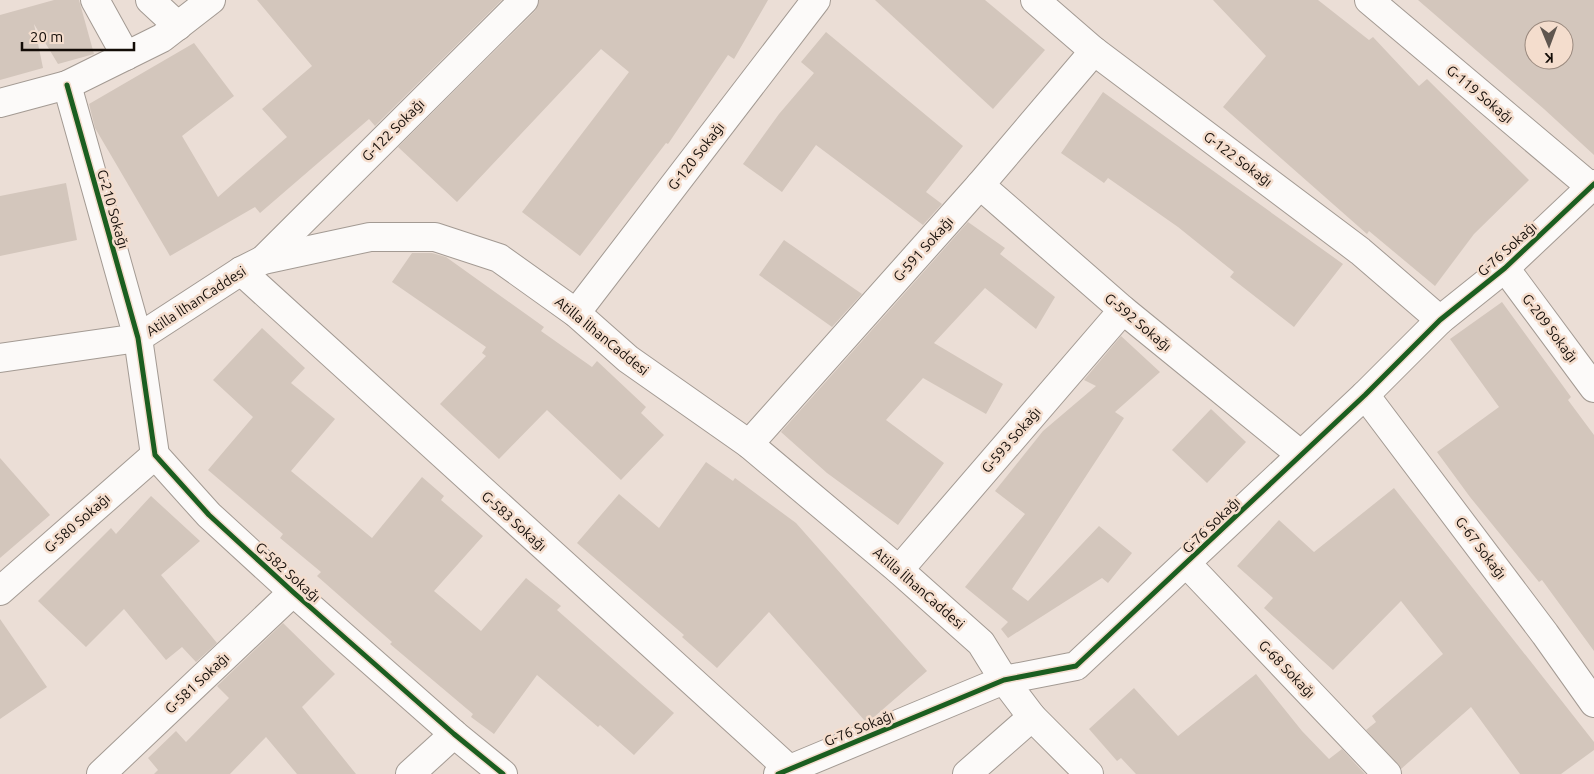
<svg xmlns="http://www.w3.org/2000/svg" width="1594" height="774" viewBox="0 0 1594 774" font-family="Ubuntu,sans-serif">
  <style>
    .building { fill: #d3c6bc; fill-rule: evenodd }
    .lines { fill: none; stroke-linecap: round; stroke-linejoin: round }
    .minor-casing { stroke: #a39a93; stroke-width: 30 }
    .major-casing { stroke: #a39a93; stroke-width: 30 }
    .minor { stroke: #fcfaf9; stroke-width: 28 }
    .major { stroke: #fcfaf9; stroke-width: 28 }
    .cycleway-casing { stroke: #f4ddcd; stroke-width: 8 }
    .cycleway { stroke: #1b5e20; stroke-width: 5 }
    .labels { text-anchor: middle; stroke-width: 5; stroke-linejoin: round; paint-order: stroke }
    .street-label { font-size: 14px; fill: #130c07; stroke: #f4ddcd }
  </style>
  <rect width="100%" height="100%" fill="#ebded6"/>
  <g class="building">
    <path d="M 54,0 L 79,0 L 94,54 L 58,64 L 34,24 L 43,68 L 0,80 L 0,15 Z"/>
    <path d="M 257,0 L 502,0 L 375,126 L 369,119 L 260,213 L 255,207 L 170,256 L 95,128 L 89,104 L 194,43 L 234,96 L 182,136 L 218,197 L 287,137 L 262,109 L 312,66 Z"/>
    <path d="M 539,0 L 768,0 L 734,59 L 728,55 L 668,144 L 666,143 L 580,256 L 522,212 L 629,72 L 601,49 L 457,202 L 398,147 L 535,11 Z"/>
    <path d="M 875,0 L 985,0 L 1045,50 L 993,109 Z"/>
    <path d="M 1213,0 L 1318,0 L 1369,40 L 1373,37 L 1419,86 L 1427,79 L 1529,180 L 1474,234 L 1435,286 L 1369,231 L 1367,234 L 1223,107 L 1266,56 Z"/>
    <path d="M 1418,0 L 1594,0 L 1594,155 L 1544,109 ZM 1534,30 L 1564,30 L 1564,60 L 1534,60 Z"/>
    <path d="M 826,32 L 963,146 L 926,192 L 942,204 L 923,225 L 816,145 L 782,192 L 743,164 L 779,114 L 814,73 L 801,62 Z"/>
    <path d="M 1103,92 L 1343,264 L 1294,327 L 1230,277 L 1234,272 L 1178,227 L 1108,178 L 1104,183 L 1061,153 Z"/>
    <path d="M 66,183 L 77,240 L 0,256 L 0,196 Z"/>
    <path d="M 968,222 L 1005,248 L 1000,254 L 1055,297 L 1036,329 L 985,288 L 934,343 L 1003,384 L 986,414 L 923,378 L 886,420 L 944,463 L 898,525 L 827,473 L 781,432 Z"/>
    <path d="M 784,240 L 862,294 L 832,327 L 759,275 Z"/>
    <path d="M 412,253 L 432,253 L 446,257 L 544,327 L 541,331 L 592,367 L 597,361 L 646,407 L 641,413 L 664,435 L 621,480 L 547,410 L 499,459 L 440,404 L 486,356 L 482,353 L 486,347 L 392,282 Z"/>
    <path d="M 1502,302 L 1571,397 L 1568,400 L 1594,435 L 1594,651 L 1542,580 L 1539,582 L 1470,497 L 1437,452 L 1499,407 L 1450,339 Z"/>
    <path d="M 262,328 L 305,368 L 291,383 L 335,419 L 291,471 L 372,538 L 422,477 L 444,496 L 441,500 L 483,536 L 434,591 L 481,631 L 526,578 L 561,606 L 557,610 L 674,713 L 634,755 L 600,725 L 598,727 L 537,675 L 494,734 L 471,717 L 473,714 L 390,644 L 392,642 L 317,576 L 321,572 L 280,538 L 283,534 L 208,470 L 253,417 L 213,380 Z"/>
    <path d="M 1121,336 L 1160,372 L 1115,412 L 1124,418 L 1012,589 L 1028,601 L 1099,526 L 1132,553 L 1108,583 L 1102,578 L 1008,638 L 1001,629 L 1008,622 L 965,587 L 1025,514 L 995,491 L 1043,431 L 1096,386 L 1084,380 Z"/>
    <path d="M 1211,409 L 1246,442 L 1207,483 L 1172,450 Z"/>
    <path d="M 0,458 L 50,515 L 0,558 Z"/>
    <path d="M 706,462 L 733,481 L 735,478 L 796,523 L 927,671 L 874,717 L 865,721 L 769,612 L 717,668 L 682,637 L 684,635 L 577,543 L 619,494 L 659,528 Z"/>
    <path d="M 1394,488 L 1594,742 L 1594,750 L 1561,774 L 1520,774 L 1471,707 L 1401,769 L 1366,730 L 1376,722 L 1372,716 L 1443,654 L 1401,601 L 1333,670 L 1264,608 L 1273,598 L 1237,566 L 1279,520 L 1314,552 Z"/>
    <path d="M 151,496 L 200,541 L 161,575 L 217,643 L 196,662 L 182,647 L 166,660 L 124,609 L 86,647 L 38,601 L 111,528 L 116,534 Z"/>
    <path d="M 0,619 L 47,687 L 0,719 Z"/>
    <path d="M 283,623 L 335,674 L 302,707 L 356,774 L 297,774 L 266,737 L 230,774 L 154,774 L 158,770 L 148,758 L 176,731 L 186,742 L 229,698 L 217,686 Z"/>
    <path d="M 1256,674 L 1302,731 L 1329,759 L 1342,749 L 1365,774 L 1136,774 L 1121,758 L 1117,761 L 1089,729 L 1134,688 L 1178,736 Z"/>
  </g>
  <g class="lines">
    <defs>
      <g id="minor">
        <path d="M 95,0 L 126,56"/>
        <path d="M 150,0 L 178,26"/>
        <path d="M 1035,0 L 1094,51 L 1360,251 L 1440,320"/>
        <path d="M 1369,0 L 1591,187"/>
        <path d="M 67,85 L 138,338 L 155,455 L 209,515 L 293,592 L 454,734 L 503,774"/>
        <path d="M 0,103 L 67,85 L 162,38 L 211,0"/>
        <path d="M 980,185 L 1123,310 L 1300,454"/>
        <path d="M 263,260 L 524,0"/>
        <path d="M 1505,268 L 1594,388"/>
        <path d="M 241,271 L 789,769"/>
        <path d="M 576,313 L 816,0"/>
        <path d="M 1365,395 L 1545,634 L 1594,703"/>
        <path d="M 749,444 L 980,185 L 1094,51"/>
        <path d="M 1187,564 L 1387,774"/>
        <path d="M 899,570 L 1123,310"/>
        <path d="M 0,591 L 155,455"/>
        <path d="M 101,774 L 293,592"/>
        <path d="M 410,774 L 454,734"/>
        <path d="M 778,774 L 1004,680 L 1076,666 L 1365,395 L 1440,320 L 1505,268 L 1594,184"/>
        <path d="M 967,774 L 1032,717"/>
      </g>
      <path id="major" d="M 0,358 L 138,338 L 241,271 L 263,260 L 370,237 L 435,237 L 499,258 L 576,313 L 628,359 L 749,444 L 899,570 L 981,643 L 1004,680 L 1032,717 L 1089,774"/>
    </defs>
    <use href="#minor" class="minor-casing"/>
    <use href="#major" class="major-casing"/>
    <use href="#minor" class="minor"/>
    <use href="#major" class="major"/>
    <defs>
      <g id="cycleway">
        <path d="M 67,85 L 138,338 L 155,455 L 209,515 L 293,592 L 454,734 L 503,774"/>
        <path d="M 778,774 L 1004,680 L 1076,666 L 1365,395 L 1440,320 L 1505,268 L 1594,184"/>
      </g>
    </defs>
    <use href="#cycleway" class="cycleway-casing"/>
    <use href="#cycleway" class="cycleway"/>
  </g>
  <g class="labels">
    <g class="street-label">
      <text transform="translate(1480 94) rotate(40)" y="5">G-119 Sokağı</text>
      <text transform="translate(393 130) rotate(-45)" y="5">G-122 Sokağı</text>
      <text transform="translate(696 156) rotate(-52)" y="5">G-120 Sokağı</text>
      <text transform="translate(1238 159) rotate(37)" y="5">G-122 Sokağı</text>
      <text transform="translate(113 209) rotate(74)" y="5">G-210 Sokağı</text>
      <text transform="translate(923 249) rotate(-48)" y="5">G-591 Sokağı</text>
      <text transform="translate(1507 249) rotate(-42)" y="5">G-76 Sokağı</text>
      <text transform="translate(196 301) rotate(-33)" y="5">Atilla İlhanCaddesi</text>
      <text transform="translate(1138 322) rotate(40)" y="5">G-592 Sokağı</text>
      <text transform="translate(1550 328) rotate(53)" y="5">G-209 Sokağı</text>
      <text transform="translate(602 336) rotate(39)" y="5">Atilla İlhanCaddesi</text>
      <text transform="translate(1011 440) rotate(-49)" y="5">G-593 Sokağı</text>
      <text transform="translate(514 521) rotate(42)" y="5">G-583 Sokağı</text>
      <text transform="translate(77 523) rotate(-41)" y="5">G-580 Sokağı</text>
      <text transform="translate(1211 525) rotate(-44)" y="5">G-76 Sokağı</text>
      <text transform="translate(1481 548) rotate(53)" y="5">G-67 Sokağı</text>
      <text transform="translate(288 572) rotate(42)" y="5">G-582 Sokağı</text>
      <text transform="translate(919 588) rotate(41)" y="5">Atilla İlhanCaddesi</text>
      <text transform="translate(1287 669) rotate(46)" y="5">G-68 Sokağı</text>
      <text transform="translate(197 683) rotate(-43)" y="5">G-581 Sokağı</text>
      <text transform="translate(859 728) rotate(-22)" y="5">G-76 Sokağı</text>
    </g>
  </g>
  <g transform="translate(1549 45) rotate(179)"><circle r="24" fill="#f4ddcd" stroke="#9a897e"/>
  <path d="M0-4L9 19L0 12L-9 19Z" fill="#5f564f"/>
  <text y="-8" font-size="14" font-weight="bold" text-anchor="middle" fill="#130c07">K</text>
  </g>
  <path d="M22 42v8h112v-8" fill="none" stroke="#130c07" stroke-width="2.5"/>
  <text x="30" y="42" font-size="15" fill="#130c07" stroke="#f4ddcd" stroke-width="4" paint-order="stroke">20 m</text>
</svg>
